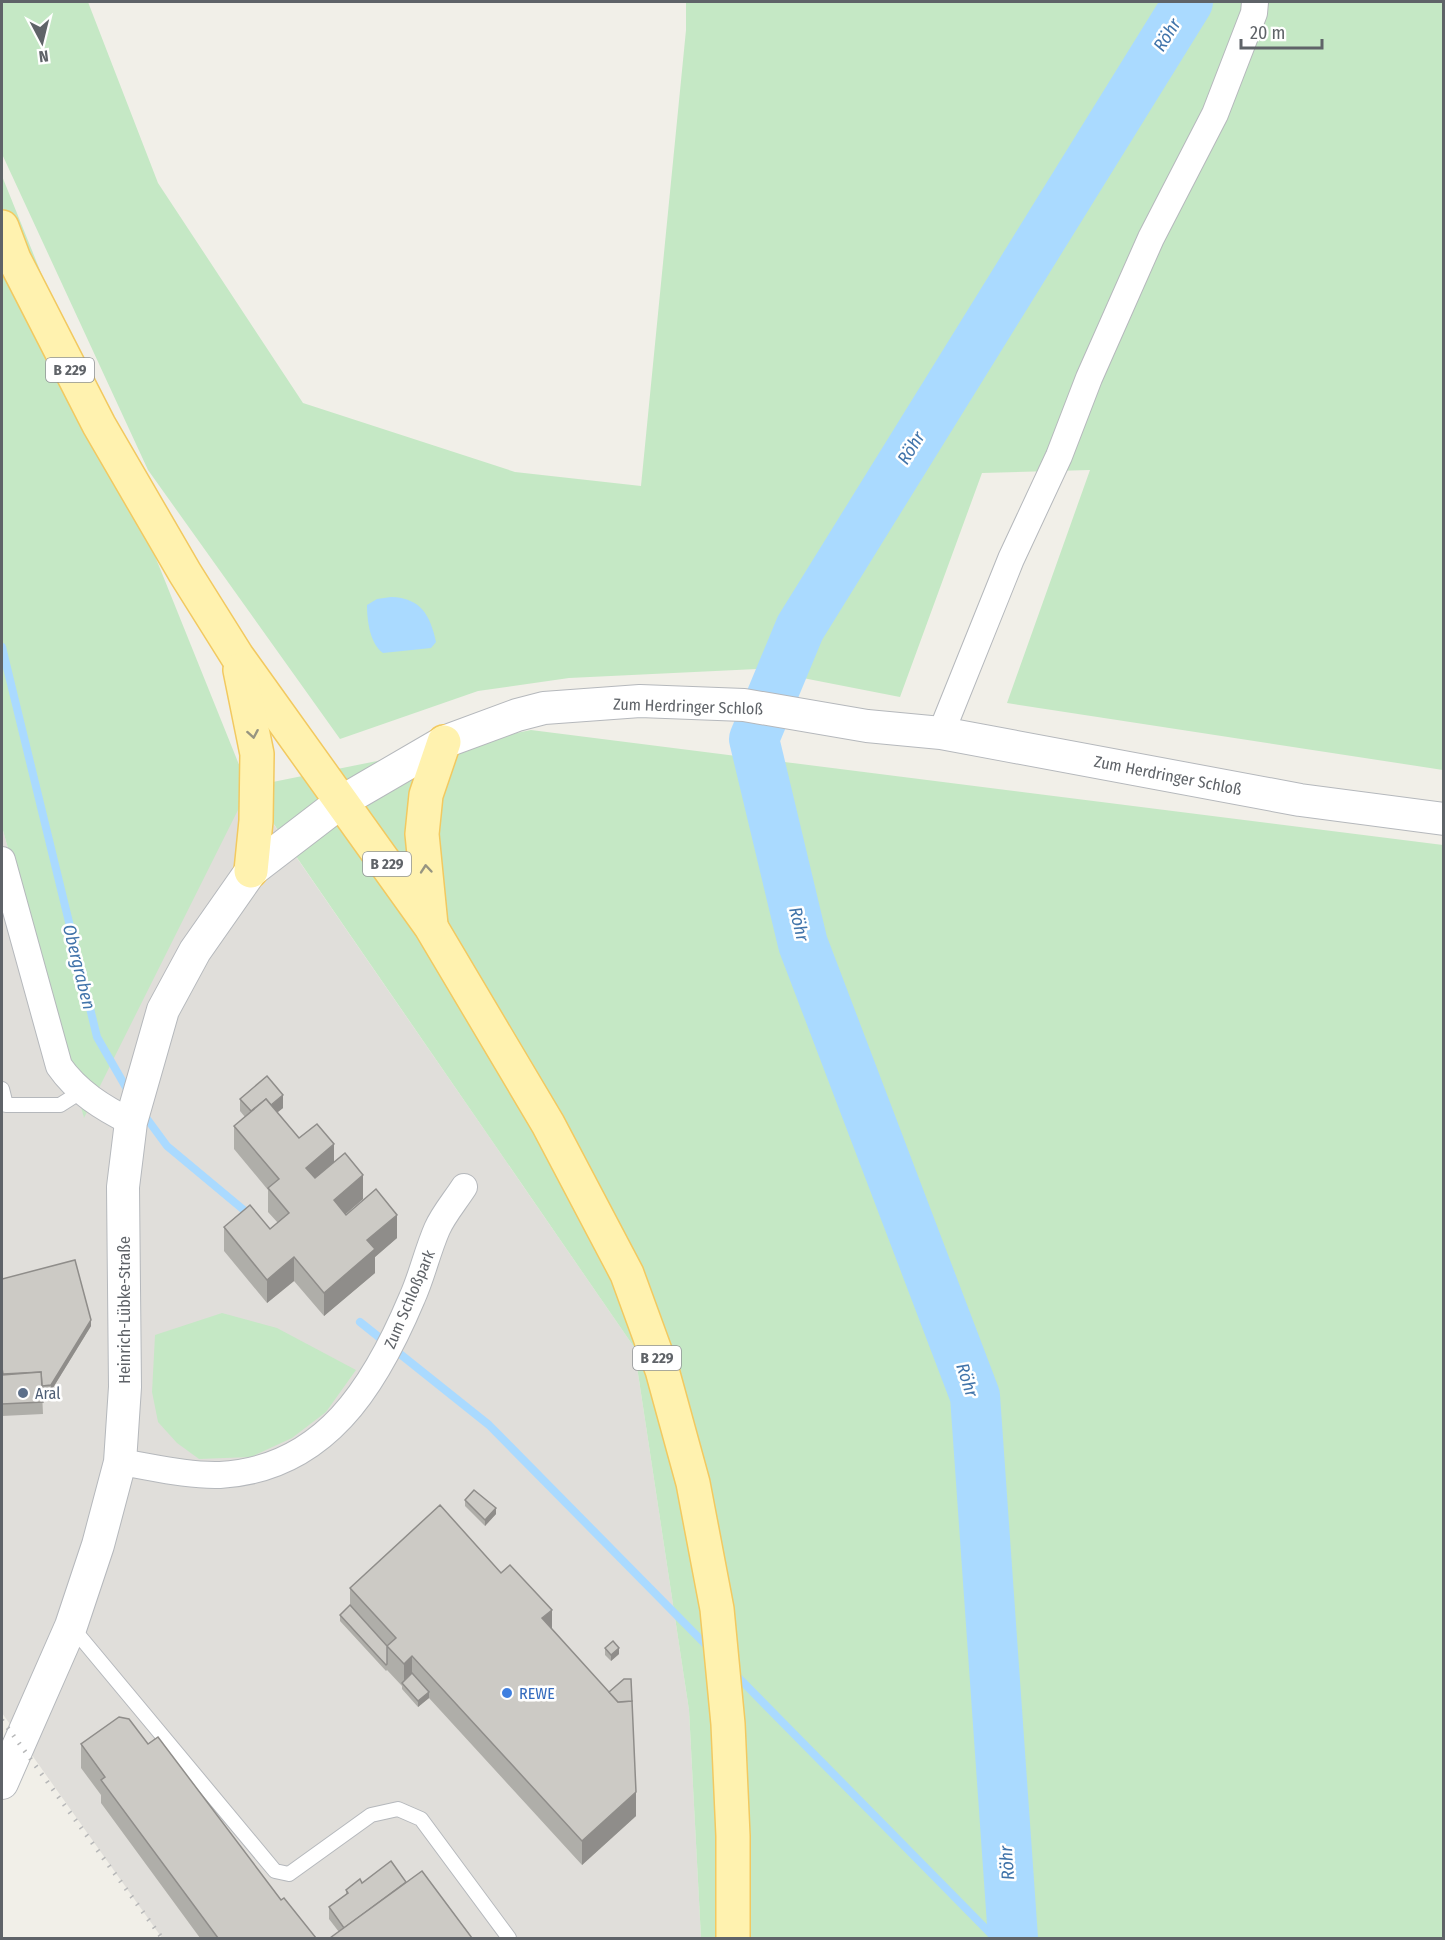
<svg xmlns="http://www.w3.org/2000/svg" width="1445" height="1940" viewBox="0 0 1445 1940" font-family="'Fira Sans Condensed',sans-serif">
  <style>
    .industrial { fill: #e0deda }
    .green { fill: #c5e8c5 }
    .water { fill: #aadaff }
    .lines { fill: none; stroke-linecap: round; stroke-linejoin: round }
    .stream { stroke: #aadaff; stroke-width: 8 }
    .river { stroke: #aadaff; stroke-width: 50 }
    .service-casing { stroke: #b5b8bc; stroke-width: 16 }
    .minor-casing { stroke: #b5b8bc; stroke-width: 28 }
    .tertiary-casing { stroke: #b5b8bc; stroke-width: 34 }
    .primary-casing { stroke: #f2c960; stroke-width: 36 }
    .service { stroke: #fff; stroke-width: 14 }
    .minor { stroke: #fff; stroke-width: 26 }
    .tertiary { stroke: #fff; stroke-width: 32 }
    .primary { stroke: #fff2af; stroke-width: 33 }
    .rail { stroke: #b6b7b8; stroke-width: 4.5; stroke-dasharray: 1.5 8; stroke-linecap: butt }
    .wall { fill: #afaea9 }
    .shaded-wall { fill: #8f8d8a }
    .building { fill: #cccac5; stroke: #8f8d8a; stroke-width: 1.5 }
    .oneway { stroke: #979581 }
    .service-dot { fill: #5c6f8a; stroke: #fff; stroke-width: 2 }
    .shop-dot { fill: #3f7fe0; stroke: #fff; stroke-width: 2 }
    .labels { text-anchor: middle; stroke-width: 5; stroke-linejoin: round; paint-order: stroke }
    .shield { fill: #fff; stroke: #8f9295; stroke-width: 1.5 }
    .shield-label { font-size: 15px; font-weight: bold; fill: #5f6368 }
    .street-label { font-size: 16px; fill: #5f6368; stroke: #fff }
    .service-label { font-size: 16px; fill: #4e5e75; stroke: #fff; text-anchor: start }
    .shop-label { font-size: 16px; fill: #366cbe; stroke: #fff; text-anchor: start }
    .water-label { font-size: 18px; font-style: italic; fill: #4174aa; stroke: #fff }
  </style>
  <rect width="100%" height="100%" fill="#f1efe8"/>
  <path class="industrial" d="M 248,787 L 634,1347 L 689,1710 L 701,1938 L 162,1938 L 2,1713 L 2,827 L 84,1117 Z"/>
  <g class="green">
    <path d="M 2,2 L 88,2 L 158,183 L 303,403 L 515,472 L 641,486 L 686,30 L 686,2 L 1443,2 L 1443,770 L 1007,703 L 1090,470 L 982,473 L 900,697 L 757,669 L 569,678 L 478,691 L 340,739 L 148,470 L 2,154 Z"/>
    <path d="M 2,176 L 248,787 L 531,730 L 1443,845 L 1443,1938 L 701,1938 L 689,1710 L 634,1347 L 249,788 L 84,1118 L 2,827 Z"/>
    <path d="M 222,1313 L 277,1328 L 356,1370 L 326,1412 L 292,1438 L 251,1457 L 199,1459 L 177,1443 L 158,1422 L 152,1392 L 155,1335 Z"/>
  </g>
  <path class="water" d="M 391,597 C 421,598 430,615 436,642 L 431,648 L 383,653 C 370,644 367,621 367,605 L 377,599 Z"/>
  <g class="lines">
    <g class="stream">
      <path d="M 2,647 L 97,1037 L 131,1096"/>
      <path d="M 142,1112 L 167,1146 L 251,1216"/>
      <path d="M 360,1322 L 489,1425 L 710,1649"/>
      <path d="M 734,1673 L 995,1938"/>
    </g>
    <path class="river" d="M 1013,1938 L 975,1396 L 803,944 L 754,739 L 800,628 L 1188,2"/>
    <defs>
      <g id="service">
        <path d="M 2,1089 L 6,1105 L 60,1105 L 82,1091"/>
        <path d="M 71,1626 L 275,1871 L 289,1874 L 371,1815 L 398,1809 L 421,1819 L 509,1938"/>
      </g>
      <g id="minor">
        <path d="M 941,733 L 1011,559 L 1059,456 L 1089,378 L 1151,238 L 1215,114 L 1254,13 L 1255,2"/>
        <path d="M 2,860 L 59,1066 C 77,1092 103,1108 131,1122"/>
        <path d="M 120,1462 C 152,1467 187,1476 220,1475 C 325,1469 375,1386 412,1298 C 422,1276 427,1252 437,1229 C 443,1215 455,1201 464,1187"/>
      </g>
      <path id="tertiary" d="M 2,1783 L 71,1626 L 98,1545 L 120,1462 L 125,1387 L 123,1187 L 131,1122 L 163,1010 L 195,951 L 251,871 L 341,802 L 444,742 L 517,715 L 544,708 L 640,701 L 744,705 L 867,726 L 941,733 L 1300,800 L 1444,819"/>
      <g id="primary">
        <path d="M 2,227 L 14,259 L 99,425 L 185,573 L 237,656 L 431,927 L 548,1124 L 627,1274 L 662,1370 L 693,1483 L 717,1609 L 728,1724 L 733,1836 L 733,1938"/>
        <path d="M 240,670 L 257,754 L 256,821 L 251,871"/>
        <path d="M 431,925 L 422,834 L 426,795 L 444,742"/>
      </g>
    </defs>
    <use href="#service" class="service-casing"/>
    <use href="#minor" class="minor-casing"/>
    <use href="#tertiary" class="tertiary-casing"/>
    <use href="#primary" class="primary-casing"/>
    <use href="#service" class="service"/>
    <use href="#minor" class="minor"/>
    <use href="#tertiary" class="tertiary"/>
    <use href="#primary" class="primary"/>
    <path class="rail" d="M 2,1720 L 162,1938"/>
  </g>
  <g class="wall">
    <path d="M 240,1099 L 283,1108 L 277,1112 L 299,1138 L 334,1162 L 363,1199 L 346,1214 L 397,1238 L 375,1257 L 375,1273 L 324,1316 L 294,1281 L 267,1303 L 224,1251 L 224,1227 L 270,1229 L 278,1223 L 268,1212 L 268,1190 L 234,1149 L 234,1126 L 245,1117 L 240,1111 Z"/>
    <path d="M 2,1279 L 91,1326 L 51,1391 L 42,1392 L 43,1414 L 2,1416 Z"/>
    <path d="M 465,1500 L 496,1514 L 485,1526 L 465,1506 Z"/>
    <path d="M 350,1588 L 552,1629 L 636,1816 L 582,1865 L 429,1698 L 418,1707 L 402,1689 L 402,1686 L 387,1670 L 386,1671 L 340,1621 L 340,1615 L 350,1605 Z"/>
    <path d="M 605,1648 L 619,1654 L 611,1661 L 605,1655 Z"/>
    <path d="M 81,1744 L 148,1744 L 281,1900 L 316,1938 L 200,1938 L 101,1803 L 101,1795 L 81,1768 Z"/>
    <path d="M 406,1882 L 339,1932 L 329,1919 L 329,1907 L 346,1894 L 346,1890 L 362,1883 Z"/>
  </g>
  <g class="shaded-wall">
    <path d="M 283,1095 L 283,1108 L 256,1130 L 256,1118 Z"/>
    <path d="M 334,1144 L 334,1168 L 306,1191 L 306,1168 Z"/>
    <path d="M 363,1175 L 363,1199 L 334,1224 L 334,1200 Z"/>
    <path d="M 397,1215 L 397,1238 L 375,1257 L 375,1273 L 324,1316 L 324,1293 L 367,1240 Z"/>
    <path d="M 294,1257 L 294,1281 L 267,1303 L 267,1280 Z"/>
    <path d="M 91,1320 L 91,1326 L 51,1391 L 51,1385 Z"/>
    <path d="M 496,1508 L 496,1514 L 485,1526 L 485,1520 Z"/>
    <path d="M 552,1610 L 552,1634 L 542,1618 Z"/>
    <path d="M 619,1648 L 619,1654 L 611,1661 L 611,1655 Z"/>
    <path d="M 412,1656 L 412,1680 L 404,1685 L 404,1664 Z"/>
    <path d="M 429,1692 L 429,1698 L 418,1707 L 418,1701 Z"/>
    <path d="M 636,1792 L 636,1816 L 582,1865 L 582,1841 Z"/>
  </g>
  <g class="building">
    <path d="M 267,1076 L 283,1095 L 271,1105 L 266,1099 L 251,1111 L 240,1099 Z"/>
    <path d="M 266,1099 L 299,1138 L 317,1124 L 334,1144 L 306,1168 L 315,1178 L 345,1153 L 363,1175 L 334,1200 L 346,1215 L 376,1189 L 397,1215 L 367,1240 L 375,1249 L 324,1293 L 294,1257 L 267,1280 L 224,1227 L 250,1205 L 270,1229 L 289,1213 L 268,1188 L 279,1179 L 234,1126 Z"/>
    <path d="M 75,1260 L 91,1320 L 51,1385 L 42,1386 L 41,1372 L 3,1374 L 2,1368 L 2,1279 Z"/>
    <path d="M 41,1372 L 43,1402 L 2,1404 L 2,1375 Z"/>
    <path d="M 474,1490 L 496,1508 L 485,1520 L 465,1500 Z"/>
    <path d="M 440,1505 L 501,1573 L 510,1565 L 552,1610 L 542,1618 L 618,1702 L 632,1701 L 636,1792 L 582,1841 L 412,1656 L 404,1664 L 387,1646 L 396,1638 L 350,1588 Z"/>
    <path d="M 350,1605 L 387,1646 L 387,1664 L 386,1665 L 340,1615 Z"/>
    <path d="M 613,1641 L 619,1648 L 611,1655 L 605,1648 Z"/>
    <path d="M 412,1673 L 429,1692 L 418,1701 L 402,1683 Z"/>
    <path d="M 624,1679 L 631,1679 L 632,1701 L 618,1702 L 609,1692 Z"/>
    <path d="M 119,1717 L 129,1719 L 148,1744 L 158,1737 L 281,1900 L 284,1898 L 316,1938 L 218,1938 L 101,1780 L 105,1777 L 81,1744 Z"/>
    <path d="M 391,1861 L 406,1882 L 344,1928 L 329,1907 L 348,1893 L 346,1890 L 360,1879 L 362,1883 Z"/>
    <path d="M 422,1871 L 472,1938 L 330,1938 Z"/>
  </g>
  <defs><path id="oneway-chevron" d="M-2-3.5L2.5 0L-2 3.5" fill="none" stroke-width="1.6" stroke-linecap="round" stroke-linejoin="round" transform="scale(1.5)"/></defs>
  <g class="oneway">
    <use href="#oneway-chevron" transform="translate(253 734) rotate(80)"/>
    <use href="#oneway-chevron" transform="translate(426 869) rotate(-95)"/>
  </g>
  <circle class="service-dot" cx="23" cy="1393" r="6"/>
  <circle class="shop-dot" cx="507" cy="1693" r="6"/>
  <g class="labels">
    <g class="shield">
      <rect x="46" y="358" width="48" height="24" rx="4.5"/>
      <rect x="363" y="852" width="48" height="24" rx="4.5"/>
      <rect x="633" y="1346" width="48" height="24" rx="4.5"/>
    </g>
    <g class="shield-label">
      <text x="70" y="375">B 229</text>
      <text x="387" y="869">B 229</text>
      <text x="657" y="1363">B 229</text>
    </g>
    <g class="street-label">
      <text transform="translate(688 706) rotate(2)" y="6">Zum Herdringer Schloß</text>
      <text transform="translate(1168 775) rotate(11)" y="6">Zum Herdringer Schloß</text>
      <text transform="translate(409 1299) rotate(-67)" y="6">Zum Schloßpark</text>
      <text transform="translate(124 1310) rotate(-90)" y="6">Heinrich-Lübke-Straße</text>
    </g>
    <g class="service-label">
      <text x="35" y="1399">Aral</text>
    </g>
    <g class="shop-label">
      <text x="519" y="1699">REWE</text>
    </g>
    <g class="water-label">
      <text transform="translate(1167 35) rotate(-58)" y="6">Röhr</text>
      <text transform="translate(911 448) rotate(-58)" y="6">Röhr</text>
      <text transform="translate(799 924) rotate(76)" y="6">Röhr</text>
      <text transform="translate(79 967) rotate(76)" y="6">Obergraben</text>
      <text transform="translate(967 1380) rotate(72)" y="6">Röhr</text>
      <text transform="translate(1007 1863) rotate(-94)" y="6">Röhr</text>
    </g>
  </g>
  <rect width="1445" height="1940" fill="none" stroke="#5f6368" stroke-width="6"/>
  <g transform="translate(42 42) rotate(173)" stroke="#ffffff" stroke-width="4.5" paint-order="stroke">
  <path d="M0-4.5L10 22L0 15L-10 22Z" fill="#5f6368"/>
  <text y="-9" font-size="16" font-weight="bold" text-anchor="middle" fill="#5f6368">N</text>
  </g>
  <path d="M1241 39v9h81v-9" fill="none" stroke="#5f6368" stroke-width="3"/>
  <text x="1250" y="39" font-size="18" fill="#5f6368" stroke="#ffffff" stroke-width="4.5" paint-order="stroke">20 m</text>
</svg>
